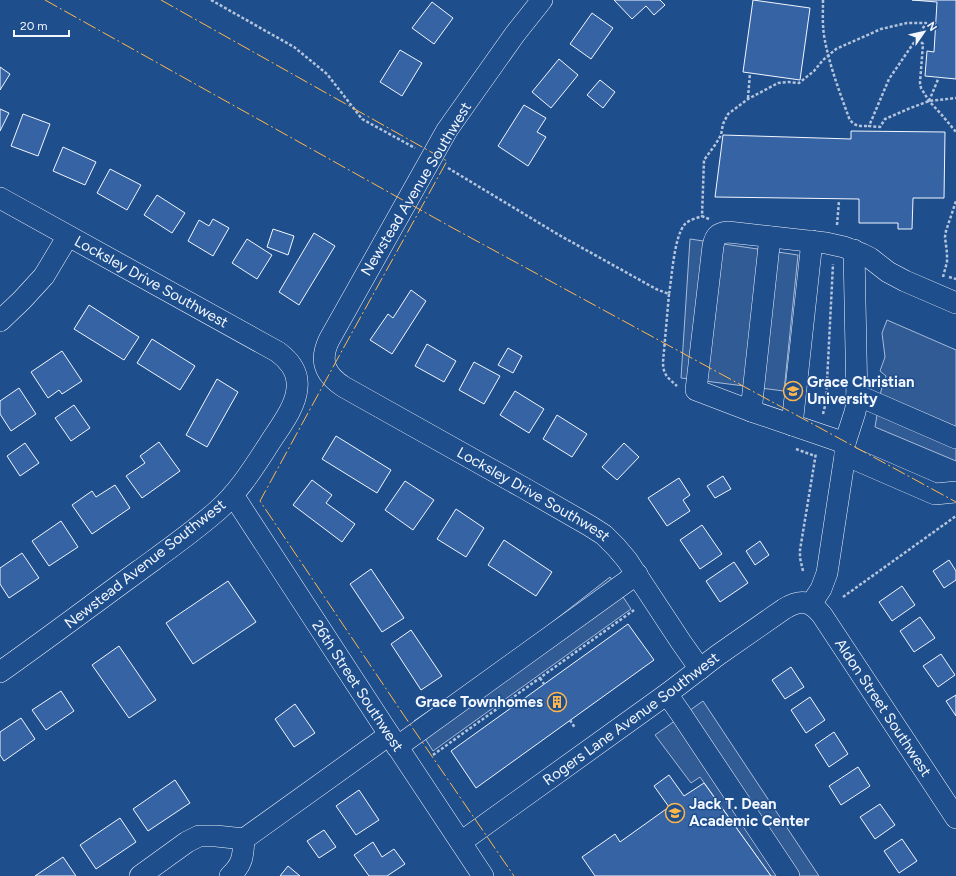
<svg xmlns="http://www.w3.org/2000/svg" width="956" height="876" viewBox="0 0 956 876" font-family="Figtree,sans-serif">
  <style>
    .built { fill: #305b95; stroke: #a8bbd7 }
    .building { fill: #3563a3; stroke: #f2f6ff }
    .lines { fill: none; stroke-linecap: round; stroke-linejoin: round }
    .minor-casing { stroke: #f2f6ff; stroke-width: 22 }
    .path { stroke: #b3c4dc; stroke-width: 2.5; stroke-dasharray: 3 2; stroke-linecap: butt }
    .minor { stroke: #1f4e8c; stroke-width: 21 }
    .power { stroke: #ffb74d; stroke-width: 1; stroke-dasharray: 14 3 2 3; stroke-linecap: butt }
    .labels { text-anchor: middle; stroke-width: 3; stroke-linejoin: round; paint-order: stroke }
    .street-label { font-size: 15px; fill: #f2f6ff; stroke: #1f4e8c }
    .poi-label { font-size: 15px; font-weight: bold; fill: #f2f6ff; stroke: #1f4e8c; text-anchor: start }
  </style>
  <rect width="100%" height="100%" fill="#1f4e8c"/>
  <g class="built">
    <path d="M 690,239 L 798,255 L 784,391 L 681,378 Z"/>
    <path d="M 887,320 L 956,350 L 956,461 L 875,427 L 881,391 L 886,376 L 880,371 L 885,357 L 882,333 Z"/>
    <path d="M 610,577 L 631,609 L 433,751 L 414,721 L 509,656 Z"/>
    <path d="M 703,701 L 819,876 L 771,876 L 700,777 L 691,783 L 655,735 Z"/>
  </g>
  <g class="building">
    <path d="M 614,0 L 660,0 L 665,5 L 654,15 L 646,6 L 632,19 Z"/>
    <path d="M 753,0 L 810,8 L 800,80 L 743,72 Z"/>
    <path d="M 912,0 L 956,0 L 956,79 L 925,76 L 927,51 L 934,52 L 937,2 Z"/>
    <path d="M 432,2 L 453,18 L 434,44 L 412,28 Z"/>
    <path d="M 592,13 L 613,28 L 591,59 L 570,44 Z"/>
    <path d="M 400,50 L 422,63 L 402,96 L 380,82 Z"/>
    <path d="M 559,59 L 578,75 L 551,108 L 532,92 Z"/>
    <path d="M 0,67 L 10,74 L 0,90 Z"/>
    <path d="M 600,80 L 615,92 L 603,108 L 587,95 Z"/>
    <path d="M 524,105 L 546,118 L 537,132 L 546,137 L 528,166 L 498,146 Z"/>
    <path d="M 0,109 L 9,113 L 0,131 Z"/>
    <path d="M 23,114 L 50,124 L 38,156 L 11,146 Z"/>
    <path d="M 851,131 L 945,132 L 944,198 L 913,198 L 912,229 L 898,229 L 898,223 L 859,223 L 859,199 L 715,197 L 723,135 L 851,139 Z"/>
    <path d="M 63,147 L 96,162 L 85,185 L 53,171 Z"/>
    <path d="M 110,169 L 141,185 L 127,210 L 97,193 Z"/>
    <path d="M 157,195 L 185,213 L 172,233 L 144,215 Z"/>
    <path d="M 213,219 L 229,228 L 213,256 L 188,241 L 199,220 L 209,226 Z"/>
    <path d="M 273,229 L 294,236 L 288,255 L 267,247 Z"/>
    <path d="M 314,233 L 335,246 L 299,305 L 279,292 Z"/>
    <path d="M 247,239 L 272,255 L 257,279 L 232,263 Z"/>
    <path d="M 411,290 L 426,301 L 392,354 L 370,340 L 388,314 L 393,318 Z"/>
    <path d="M 89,305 L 139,337 L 124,360 L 74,329 Z"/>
    <path d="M 152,339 L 195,366 L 180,390 L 137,363 Z"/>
    <path d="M 427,344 L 456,361 L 444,382 L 415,366 Z"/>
    <path d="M 508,348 L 522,356 L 513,373 L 498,365 Z"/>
    <path d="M 62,351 L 82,381 L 62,394 L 59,390 L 48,398 L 31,372 Z"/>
    <path d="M 474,362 L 500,376 L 484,404 L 459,390 Z"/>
    <path d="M 217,379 L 238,392 L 207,447 L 186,435 Z"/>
    <path d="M 19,388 L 36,414 L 11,431 L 0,414 L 0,401 Z"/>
    <path d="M 515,391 L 544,409 L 529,433 L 500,415 Z"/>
    <path d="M 74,405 L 90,428 L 71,441 L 55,418 Z"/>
    <path d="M 557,415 L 587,434 L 572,457 L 543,439 Z"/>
    <path d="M 336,436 L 391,470 L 377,493 L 322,459 Z"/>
    <path d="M 159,442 L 180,471 L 142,498 L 126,476 L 145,463 L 140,456 Z"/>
    <path d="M 25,443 L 39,463 L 20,476 L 7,456 Z"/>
    <path d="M 624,443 L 639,457 L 617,480 L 602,467 Z"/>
    <path d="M 723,476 L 731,489 L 715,498 L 707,486 Z"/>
    <path d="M 679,478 L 690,495 L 683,500 L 690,511 L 667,526 L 648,498 Z"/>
    <path d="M 312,480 L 332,495 L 326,503 L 355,524 L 342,542 L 293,505 Z"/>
    <path d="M 405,481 L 434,500 L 413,530 L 385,510 Z"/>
    <path d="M 115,485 L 130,508 L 92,534 L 72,505 L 92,491 L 96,497 Z"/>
    <path d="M 456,509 L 484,528 L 466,557 L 437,539 Z"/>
    <path d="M 61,521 L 78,547 L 49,566 L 32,541 Z"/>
    <path d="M 702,525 L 722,554 L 700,569 L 680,540 Z"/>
    <path d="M 504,540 L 552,572 L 536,596 L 488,565 Z"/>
    <path d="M 760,541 L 769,555 L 755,565 L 746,551 Z"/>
    <path d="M 22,553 L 39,578 L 9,598 L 0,584 L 0,568 Z"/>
    <path d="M 949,560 L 956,571 L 956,580 L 944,588 L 933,571 Z"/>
    <path d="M 734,562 L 748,583 L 720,602 L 706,581 Z"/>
    <path d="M 371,569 L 404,618 L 382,632 L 350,584 Z"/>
    <path d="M 228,581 L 256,622 L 193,664 L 166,623 Z"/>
    <path d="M 902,586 L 915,605 L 892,621 L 879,602 Z"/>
    <path d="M 920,617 L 935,638 L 914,652 L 900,631 Z"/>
    <path d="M 628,624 L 654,660 L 476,788 L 451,751 Z"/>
    <path d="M 411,630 L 442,676 L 421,690 L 391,644 Z"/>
    <path d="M 119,646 L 156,700 L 129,718 L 92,665 Z"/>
    <path d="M 941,654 L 955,675 L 938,687 L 923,666 Z"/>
    <path d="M 791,667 L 804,687 L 785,699 L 772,680 Z"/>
    <path d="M 61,691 L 74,711 L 46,730 L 32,710 Z"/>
    <path d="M 956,695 L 956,716 L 946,701 Z"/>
    <path d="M 810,697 L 825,720 L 806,733 L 791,710 Z"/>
    <path d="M 295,704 L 315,733 L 294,747 L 275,719 Z"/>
    <path d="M 21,718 L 35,739 L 4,761 L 0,755 L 0,732 Z"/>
    <path d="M 834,732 L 848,754 L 829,767 L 815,745 Z"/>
    <path d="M 858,767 L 870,786 L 841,805 L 829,786 Z"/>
    <path d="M 669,775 L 684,796 L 704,783 L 771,876 L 595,876 L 582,857 L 615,834 L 620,842 L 669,807 L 654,786 Z"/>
    <path d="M 175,780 L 190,803 L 148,831 L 133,809 Z"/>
    <path d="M 359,790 L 379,820 L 356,835 L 336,806 Z"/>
    <path d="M 880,804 L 895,825 L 875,839 L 860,817 Z"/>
    <path d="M 120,818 L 136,842 L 96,869 L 80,845 Z"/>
    <path d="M 324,830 L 336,847 L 319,858 L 307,841 Z"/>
    <path d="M 902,839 L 917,861 L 899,873 L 884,851 Z"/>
    <path d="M 373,842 L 382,857 L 394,849 L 405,864 L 387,876 L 369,876 L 354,855 Z"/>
    <path d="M 63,857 L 76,876 L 35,876 Z"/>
    <path d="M 288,866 L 300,876 L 280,876 Z"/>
  </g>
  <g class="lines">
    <defs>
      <g id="minor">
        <path id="s1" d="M 542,0 L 515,34 L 447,130 L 329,340 C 319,361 325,375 344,387 L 524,488 L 590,526 L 604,535 L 616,547 L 627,560 L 681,642 L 700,669"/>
        <path id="s2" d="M 0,198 L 278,352 C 290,361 299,372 297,388 C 296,407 279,428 269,444 C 254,467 238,493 217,511 C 193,532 166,551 140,570 C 93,604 47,639 0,672"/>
        <path d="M 0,321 L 22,300 L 44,276 L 68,236"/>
        <path d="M 857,395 L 956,438"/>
        <path d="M 751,411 L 770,237"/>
        <path d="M 792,425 L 812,241"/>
        <path d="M 845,443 L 751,411 L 696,390 L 713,246 C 715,236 718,233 728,232 L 826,243 L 844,247 L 862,254 L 870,258 L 888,272 L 905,281 L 956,303"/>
        <path d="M 845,455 L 935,494 L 956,492"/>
        <path id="s3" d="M 233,495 L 383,725 L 483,876"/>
        <path d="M 811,604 L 821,589 L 827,573 L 845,455 L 845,443 L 855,412 L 857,402 L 854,250"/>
        <path d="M 667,694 L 681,714 L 789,876"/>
        <path d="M 397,747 L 637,574"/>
        <path id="s4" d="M 461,842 L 667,694 L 718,655 L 784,609 C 800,599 810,600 822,615 L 956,818"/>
        <path d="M 140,876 L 187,842 L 199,836 L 216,836 L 244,839 L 389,735"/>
        <path d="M 230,876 C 243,864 243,856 244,839"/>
      </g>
    </defs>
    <use href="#minor" class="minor-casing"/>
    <g class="path">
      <path d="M 211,0 L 294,47 L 327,74 L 362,119 L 415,148"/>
      <path d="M 823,0 C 823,13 822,27 825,41 C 830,67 840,93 849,118 C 854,127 860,126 869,126"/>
      <path d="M 917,38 L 889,79 L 869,126 L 880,127 L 885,119 L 908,109 L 929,101 L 956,98"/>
      <path d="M 748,98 L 750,73"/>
      <path d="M 929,101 L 939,77"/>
      <path d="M 448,168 L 559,235 L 656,289 L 669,294 C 672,277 674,236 685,224 C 689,220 697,218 702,216"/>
      <path d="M 709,219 L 702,216 L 704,160 L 715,145 L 721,135 L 723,124 L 728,114 L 748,99 L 778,83 L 788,82 L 799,83 L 814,71 L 823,60 L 836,49 L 881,29 L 907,23 L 926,23 L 917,38 L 923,44 L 920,83 L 921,88 L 929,101 L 941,114 L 956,132"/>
      <path d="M 837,225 L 839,201"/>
      <path d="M 943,277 L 947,262 L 947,253 L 945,237 L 946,231 L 956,201"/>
      <path d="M 949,277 L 956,279"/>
      <path d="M 669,294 L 663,362 C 663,375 668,378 677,386"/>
      <path d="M 823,414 L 826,402 L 833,264"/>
      <path d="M 796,449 L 815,456"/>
      <path d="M 803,571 L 800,558 L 800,550 L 816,453"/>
      <path d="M 843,597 L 956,516"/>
      <path d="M 540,678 L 544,684"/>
      <path d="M 570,720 L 575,728"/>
      <path d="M 433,755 L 634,610"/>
    </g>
    <use href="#minor" class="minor"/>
    <g class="power">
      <path d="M 45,0 L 451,227 L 956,502"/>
      <path d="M 161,0 L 447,161 L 344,347 L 260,501 L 403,714 L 514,876"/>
    </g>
  </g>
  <defs>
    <symbol id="university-ring" viewBox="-11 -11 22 22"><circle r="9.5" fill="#1f4e8c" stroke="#ffb74d" stroke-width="1.5"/><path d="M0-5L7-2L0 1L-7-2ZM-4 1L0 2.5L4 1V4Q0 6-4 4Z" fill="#ffb74d"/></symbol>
    <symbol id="building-ring" viewBox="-11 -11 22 22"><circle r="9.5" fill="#1f4e8c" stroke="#ffb74d" stroke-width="1.5"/><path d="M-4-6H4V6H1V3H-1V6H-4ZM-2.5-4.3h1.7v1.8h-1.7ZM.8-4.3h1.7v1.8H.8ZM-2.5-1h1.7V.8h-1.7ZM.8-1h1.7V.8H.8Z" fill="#ffb74d"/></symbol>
  </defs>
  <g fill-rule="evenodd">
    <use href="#university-ring" x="782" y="380" width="22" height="22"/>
    <use href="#building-ring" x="546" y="691" width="22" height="22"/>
    <use href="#university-ring" x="664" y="802" width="22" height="22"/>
  </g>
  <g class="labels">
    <g class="street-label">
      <text transform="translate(416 189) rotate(-59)" y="5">Newstead Avenue Southwest</text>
      <text dy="5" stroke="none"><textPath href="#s2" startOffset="173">Locksley Drive Southwest</textPath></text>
      <text dy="5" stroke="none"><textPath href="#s1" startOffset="675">Locksley Drive Southwest</textPath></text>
      <text transform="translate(145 564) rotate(-38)" y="5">Newstead Avenue Southwest</text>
      <text dy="5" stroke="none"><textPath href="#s3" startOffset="228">26th Street Southwest</textPath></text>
      <text dy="5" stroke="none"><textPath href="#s4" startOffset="553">Aldon Street Southwest</textPath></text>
      <text dy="5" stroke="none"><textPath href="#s4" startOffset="210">Rogers Lane Avenue Southwest</textPath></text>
    </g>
    <g class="poi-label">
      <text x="807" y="387">Grace Christian<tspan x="807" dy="17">University</tspan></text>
      <text x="543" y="707" text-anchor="end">Grace Townhomes</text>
      <text x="689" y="809">Jack T. Dean<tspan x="689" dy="17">Academic Center</tspan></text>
    </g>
  </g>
  <g transform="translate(924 32) rotate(56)" stroke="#1f4e8c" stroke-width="3" paint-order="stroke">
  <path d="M0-3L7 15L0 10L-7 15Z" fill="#f2f6ff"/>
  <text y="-6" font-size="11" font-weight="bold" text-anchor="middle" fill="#f2f6ff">N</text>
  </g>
  <path d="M14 30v6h55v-6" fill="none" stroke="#f2f6ff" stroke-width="2"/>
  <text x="20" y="30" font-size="12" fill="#f2f6ff" stroke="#1f4e8c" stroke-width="3" paint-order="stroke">20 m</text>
</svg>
